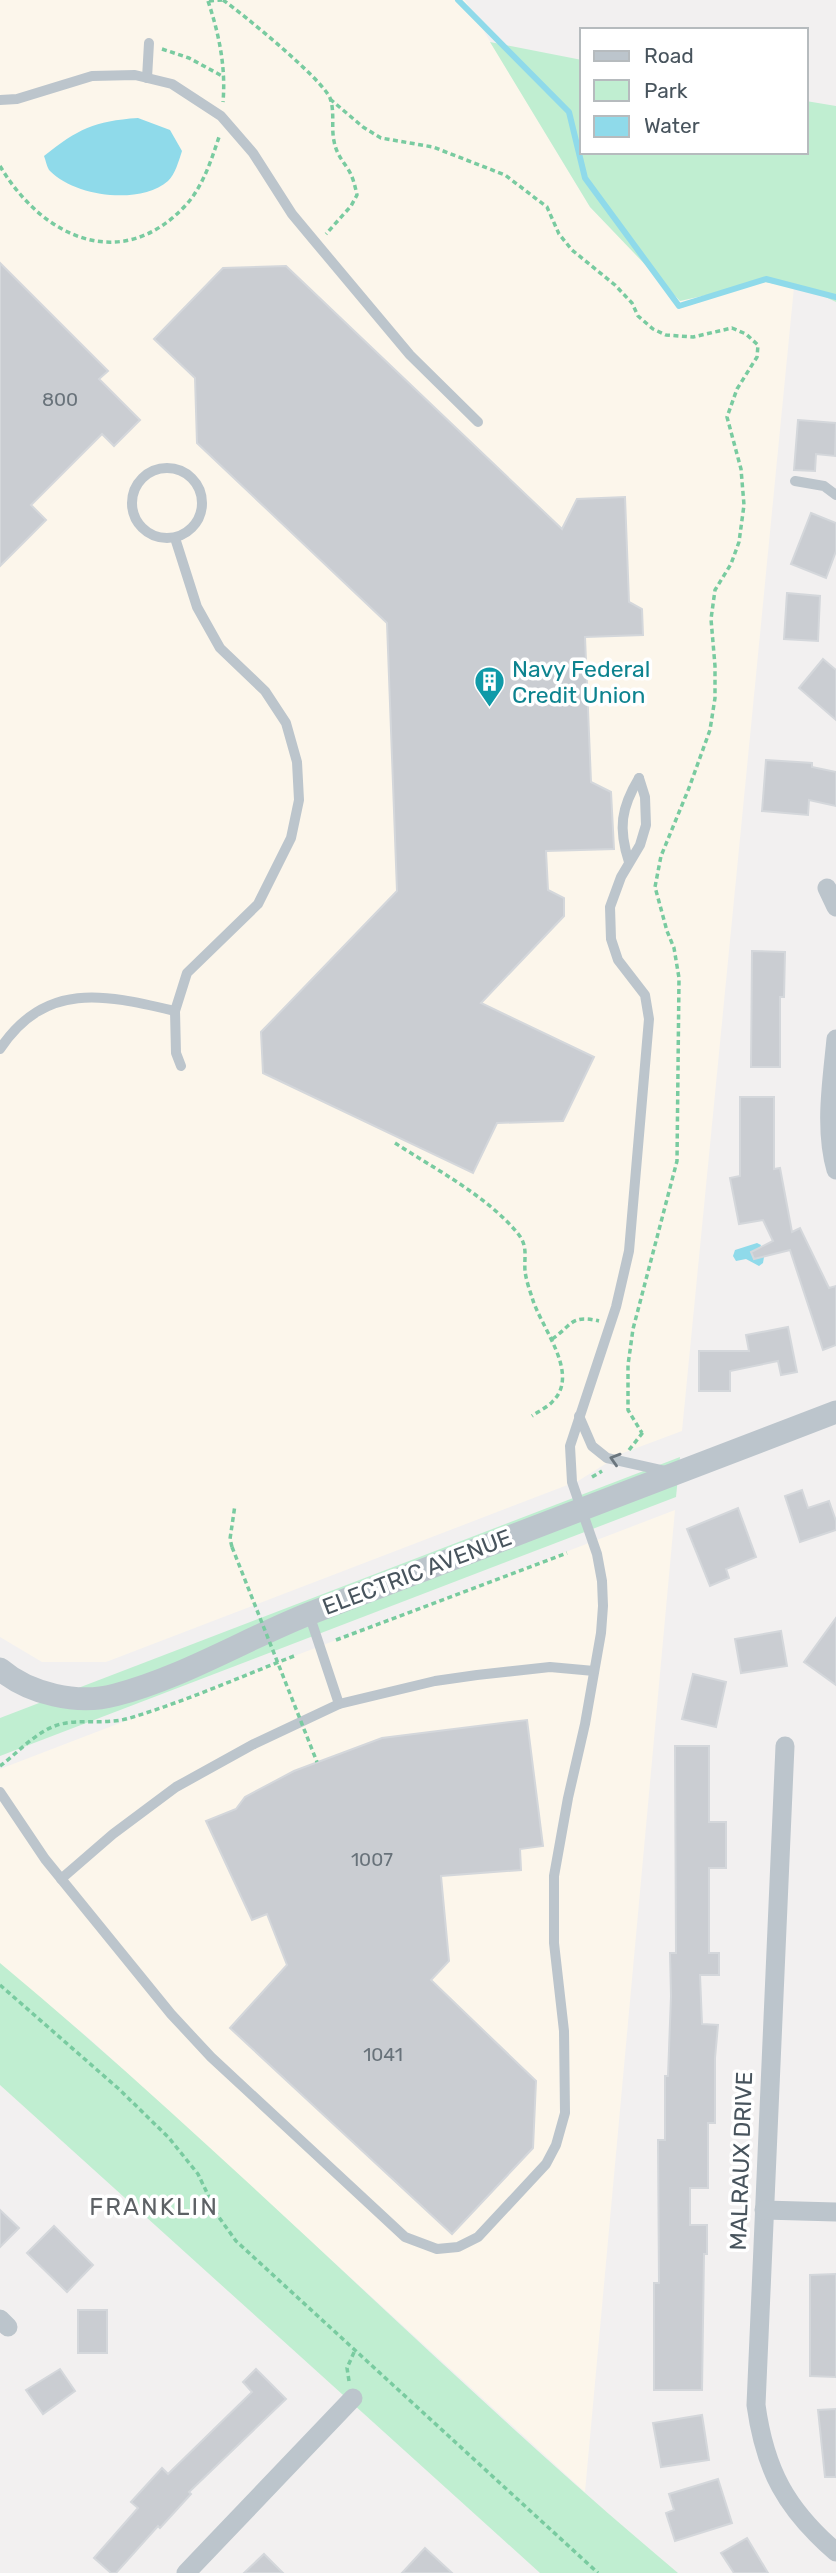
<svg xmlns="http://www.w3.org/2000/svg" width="836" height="2573" viewBox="0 0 836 2573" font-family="Rubik,sans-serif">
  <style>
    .commercial { fill: #fcf6eb }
    .green { fill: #c0eed1 }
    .water { fill: #8fdaea }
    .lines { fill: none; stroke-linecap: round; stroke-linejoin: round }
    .stream { stroke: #8fdaea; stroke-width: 6 }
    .building { fill: #cacdd2; stroke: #d4d7db; stroke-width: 2 }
    .path { stroke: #79cba0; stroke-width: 3.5; stroke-dasharray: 5 3.5; stroke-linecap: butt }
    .service { stroke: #bcc5cc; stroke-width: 10 }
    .minor { stroke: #bcc5cc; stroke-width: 19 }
    .tertiary { stroke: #bcc5cc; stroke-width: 23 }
    .path-bridge { stroke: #79cba0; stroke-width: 3.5; stroke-dasharray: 5 3.5; stroke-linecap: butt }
    .oneway { stroke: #6b767e }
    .labels { text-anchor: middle; stroke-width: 7; stroke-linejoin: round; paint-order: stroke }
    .number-label { font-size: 19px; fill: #68727a }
    .culture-label { font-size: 23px; fill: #0d838f; stroke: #fff; text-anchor: start }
    .street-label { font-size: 23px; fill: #48545d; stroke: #fff }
    .neighbourhood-label { font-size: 24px; letter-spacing: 2px; fill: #5d6165; stroke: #fff }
  </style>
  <rect width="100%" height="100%" fill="#f2f0f0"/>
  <g class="commercial">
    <path d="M 0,0 L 465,0 L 590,207 L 680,301 L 765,282 L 794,287 L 682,1431 L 623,1453 L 578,1481 L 106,1662 L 42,1662 L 0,1637 Z"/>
    <path d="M 675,1510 L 585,2492 L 92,2041 L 0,1964 L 0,1769 Z"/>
  </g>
  <g class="green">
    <path d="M 490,42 L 582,60 L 582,152 L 806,152 L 806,101 L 836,106 L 836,302 L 811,290 L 765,282 L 680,301 L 590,207 Z"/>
    <path d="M 680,1457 L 676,1497 L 0,1756 L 0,1718 Z"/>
    <path d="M 0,1963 C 234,2158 445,2377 678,2573 L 540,2573 L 0,2085 Z"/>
  </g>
  <g class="water">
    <path d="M 138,118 L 170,130 L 182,151 C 179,160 175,175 168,181 C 140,205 76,197 50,171 C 47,168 46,161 44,156 C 78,129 94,121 138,118 Z"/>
    <path d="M 757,1243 L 761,1245 L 759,1250 L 764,1257 L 763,1263 L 759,1266 L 746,1259 L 736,1261 L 733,1256 L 735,1250 Z"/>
  </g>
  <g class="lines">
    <path class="stream" d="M 458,0 L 569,112 L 585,178 L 679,306 L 766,279 L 836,297"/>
  </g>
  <g class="building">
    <path d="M 0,263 L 108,371 L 99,379 L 140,420 L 114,446 L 102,434 L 31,505 L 46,520 L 0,566 Z"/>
    <path d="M 286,266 L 562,529 L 577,499 L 625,497 L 629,602 L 642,609 L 643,635 L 585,637 L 591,782 L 611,792 L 614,849 L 546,851 L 548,890 L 564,898 L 564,916 L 481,1003 L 594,1057 L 563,1121 L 497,1123 L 473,1173 L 263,1073 L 261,1032 L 397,891 L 387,623 L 197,443 L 195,378 L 154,339 L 223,268 Z"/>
    <path d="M 798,420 L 836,423 L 835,456 L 816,454 L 815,471 L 794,470 Z"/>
    <path d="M 811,513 L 836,523 L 836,551 L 826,578 L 791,564 Z"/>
    <path d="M 787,593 L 820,596 L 818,641 L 784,639 Z"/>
    <path d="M 823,659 L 836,670 L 836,720 L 799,688 Z"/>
    <path d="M 766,760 L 812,763 L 812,767 L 836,772 L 836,806 L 809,800 L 808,815 L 762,811 Z"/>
    <path d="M 752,951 L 785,952 L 784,997 L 780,997 L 780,1067 L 751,1067 Z"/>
    <path d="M 740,1097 L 774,1097 L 774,1169 L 780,1168 L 792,1232 L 800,1228 L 829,1288 L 836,1286 L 836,1345 L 823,1350 L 790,1250 L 754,1259 L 751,1252 L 773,1241 L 763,1220 L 739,1224 L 730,1178 L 740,1176 Z"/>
    <path d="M 788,1327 L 797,1372 L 781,1375 L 778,1361 L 730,1371 L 730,1391 L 699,1391 L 699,1351 L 749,1351 L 746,1335 Z"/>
    <path d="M 802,1490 L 808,1508 L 829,1501 L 836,1521 L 836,1530 L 800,1542 L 785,1496 Z"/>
    <path d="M 738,1508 L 756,1557 L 726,1569 L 729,1578 L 710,1586 L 687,1529 Z"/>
    <path d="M 836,1618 L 836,1685 L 804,1662 Z"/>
    <path d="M 781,1631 L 787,1666 L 741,1673 L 735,1639 Z"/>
    <path d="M 693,1674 L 726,1682 L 716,1727 L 682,1719 Z"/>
    <path d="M 527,1720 L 543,1846 L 520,1849 L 521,1870 L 441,1876 L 449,1961 L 431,1980 L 536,2081 L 533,2148 L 452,2234 L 230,2028 L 287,1965 L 267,1914 L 252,1920 L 206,1821 L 236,1809 L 245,1797 L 294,1771 L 382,1738 Z"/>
    <path d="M 675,1746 L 709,1746 L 709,1822 L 726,1822 L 726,1868 L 709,1868 L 709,1953 L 719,1953 L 719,1975 L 700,1975 L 702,2024 L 718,2025 L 715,2058 L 715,2123 L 708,2123 L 708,2188 L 690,2188 L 690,2225 L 707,2225 L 707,2254 L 704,2254 L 702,2390 L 654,2390 L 654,2283 L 659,2283 L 658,2140 L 665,2140 L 665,2076 L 668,2076 L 671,1996 L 670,1953 L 676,1953 Z"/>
    <path d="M 0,2210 L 19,2228 L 0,2247 Z"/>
    <path d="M 54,2226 L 93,2265 L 67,2292 L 27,2253 Z"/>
    <path d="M 836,2274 L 836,2377 L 810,2376 L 810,2275 Z"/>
    <rect x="78" y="2310" width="29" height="43"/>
    <path d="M 60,2369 L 75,2391 L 43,2414 L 26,2390 Z"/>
    <path d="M 256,2369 L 286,2399 L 189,2492 L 191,2494 L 160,2528 L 158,2526 L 116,2573 L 111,2573 L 94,2558 L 138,2508 L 131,2502 L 162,2468 L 168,2474 L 252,2392 L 243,2382 Z"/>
    <path d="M 836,2409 L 836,2477 L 825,2477 L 818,2410 Z"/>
    <path d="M 702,2415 L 709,2460 L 661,2467 L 653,2423 Z"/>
    <path d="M 718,2479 L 732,2523 L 675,2541 L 666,2513 L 674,2510 L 669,2494 Z"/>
    <path d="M 747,2538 L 768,2573 L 734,2573 L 721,2553 Z"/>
    <path d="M 425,2548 L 452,2573 L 402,2573 Z"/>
    <path d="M 264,2554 L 283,2573 L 244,2573 Z"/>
  </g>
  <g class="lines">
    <g class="path">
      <path d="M 223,0 C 243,14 322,79 330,98 C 335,111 331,128 334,141 C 336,153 342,160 348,169 C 353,177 355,186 357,195 L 351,206 L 326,234"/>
      <path d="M 208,1 C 219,34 226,67 223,102"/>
      <path d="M 209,1 L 222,0"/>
      <path d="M 162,49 L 189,58 L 224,77"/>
      <path d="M 330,99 L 363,127 L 381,138 L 433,147 L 505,175 L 547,207 L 559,234 L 572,250 L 615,285 L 632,303 L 638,316 L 653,329 L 666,335 L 693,337 L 732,328 L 746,334 L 758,345 L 757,357 L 737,389 L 727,417 L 741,469 L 744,505 L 739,542 L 731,564 L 715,590 L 711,619 L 715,666 L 715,698 L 710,730 L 689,788 L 661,856 L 655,887 L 667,931 L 674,948 L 679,978 L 677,1161 L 633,1329 L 628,1365 L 628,1410 L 642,1433"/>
      <path d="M 0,166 C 42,237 121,275 186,205 C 203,186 211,161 219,137"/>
      <path d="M 395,1143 C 435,1169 489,1197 519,1235 C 528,1247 524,1257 525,1271 C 526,1279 529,1289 532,1297 C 539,1325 581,1373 553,1401 C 548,1407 539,1411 532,1416"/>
      <path d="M 552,1339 C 572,1326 570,1314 599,1321"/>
      <path d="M 629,1450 L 644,1431"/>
      <path d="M 592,1477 L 602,1471"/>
      <path d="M 232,1547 L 230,1539 L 235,1505"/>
      <path d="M 336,1640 L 567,1553"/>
      <path d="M 0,1766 C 19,1752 37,1730 61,1724 C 82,1719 106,1725 130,1718 C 186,1701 240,1677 294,1656"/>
      <path d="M 0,1985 L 120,2090 L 169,2138 L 198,2174 L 218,2216 L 236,2241 L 598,2573"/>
      <path d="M 349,2381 L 347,2368 L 355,2350"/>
    </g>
    <g class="service">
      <path d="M 147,78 L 149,43"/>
      <path d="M 0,100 L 17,99 L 92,76 L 135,75 L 172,84 L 221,116 L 253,153 L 292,214 L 317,244 L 410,355 L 478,422"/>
      <circle cx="167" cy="503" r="35"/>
      <path d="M 795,481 L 824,486 L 836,495"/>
      <path d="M 175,538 L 197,607 L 220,648 L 265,691 L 286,723 L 297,762 L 299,800 L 291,838 L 258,904 L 187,973 L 175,1011 L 176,1053 L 181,1066"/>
      <path d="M 629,862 C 618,828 621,808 639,778"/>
      <path d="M 0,1049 C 46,980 106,995 175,1011"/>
      <path d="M 579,1416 L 592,1446 L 607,1458 L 665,1471"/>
      <path d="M 309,1614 L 339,1704"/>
      <path d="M 0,1792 L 45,1859 L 171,2014 L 211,2057 L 405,2237 L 437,2249 L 458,2247 L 478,2237 L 546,2164 L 556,2145 L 565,2113 L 564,2031 L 554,1943 L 554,1876 L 568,1798 L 585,1724 L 601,1633 L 603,1606 L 602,1581 L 597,1554 L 572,1482 L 570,1446 L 616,1307 L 629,1251 L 649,1019 L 645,995 L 618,960 L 611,939 L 610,907 L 621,877 L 640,845 L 646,825 L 645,797 L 639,778"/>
      <path d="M 61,1879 L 113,1834 L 176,1787 L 254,1744 L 339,1704 L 435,1681 L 477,1675 L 550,1667 L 594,1671"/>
    </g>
    <g class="minor">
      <path d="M 827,888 L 836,907"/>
      <path d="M 836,1039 C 832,1081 824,1128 836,1170"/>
      <path d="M 785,1746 L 756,2405 C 765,2470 786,2509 836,2552"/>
      <path d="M 764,2210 L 836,2212"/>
      <path d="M 0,2319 L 8,2327"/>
      <path d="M 186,2573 L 353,2398"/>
    </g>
    <path class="tertiary" d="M 0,1669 C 29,1694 78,1705 115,1695 C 184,1677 245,1639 311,1613 C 485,1545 661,1480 836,1412"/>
    <path class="path-bridge" d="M 232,1547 L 317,1762"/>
  </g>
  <defs><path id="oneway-chevron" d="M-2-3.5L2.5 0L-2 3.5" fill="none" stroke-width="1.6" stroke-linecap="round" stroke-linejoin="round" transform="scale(1.75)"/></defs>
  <use class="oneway" href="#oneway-chevron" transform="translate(615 1459) rotate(-163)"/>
  <defs>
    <symbol id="building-pin" viewBox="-11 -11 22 30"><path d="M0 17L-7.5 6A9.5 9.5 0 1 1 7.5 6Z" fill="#0f9aa8" stroke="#fff"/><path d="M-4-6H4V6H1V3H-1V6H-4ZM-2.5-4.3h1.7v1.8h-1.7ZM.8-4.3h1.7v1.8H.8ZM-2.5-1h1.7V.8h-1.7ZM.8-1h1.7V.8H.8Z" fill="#fff"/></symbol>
  </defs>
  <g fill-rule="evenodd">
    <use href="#building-pin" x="472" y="664" width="35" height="47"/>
  </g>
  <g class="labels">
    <g class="number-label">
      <text x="60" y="406">800</text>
      <text x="372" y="1866">1007</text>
      <text x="383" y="2061">1041</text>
    </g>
    <g class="culture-label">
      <text x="512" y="677">Navy Federal<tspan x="512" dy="26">Credit Union</tspan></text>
    </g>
    <g class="street-label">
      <text transform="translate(417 1572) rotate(-21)" y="8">ELECTRIC AVENUE</text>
      <text transform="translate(741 2161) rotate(-88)" y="8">MALRAUX DRIVE</text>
    </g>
    <g class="neighbourhood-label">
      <text x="154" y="2215">FRANKLIN</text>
    </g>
  </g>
  <rect x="580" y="28" width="228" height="126" fill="#ffffff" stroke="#b6bbbe" stroke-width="2"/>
  <rect x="594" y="51" width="35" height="10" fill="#bcc5cc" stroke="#b6bbbe" stroke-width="2"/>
  <text x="644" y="63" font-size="21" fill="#48545d">Road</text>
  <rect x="594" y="80" width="35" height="21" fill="#c0eed1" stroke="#b6bbbe" stroke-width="2"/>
  <text x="644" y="98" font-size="21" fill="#48545d">Park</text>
  <rect x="594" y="116" width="35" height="21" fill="#8fdaea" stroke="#b6bbbe" stroke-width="2"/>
  <text x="644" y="133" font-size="21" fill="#48545d">Water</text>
</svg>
